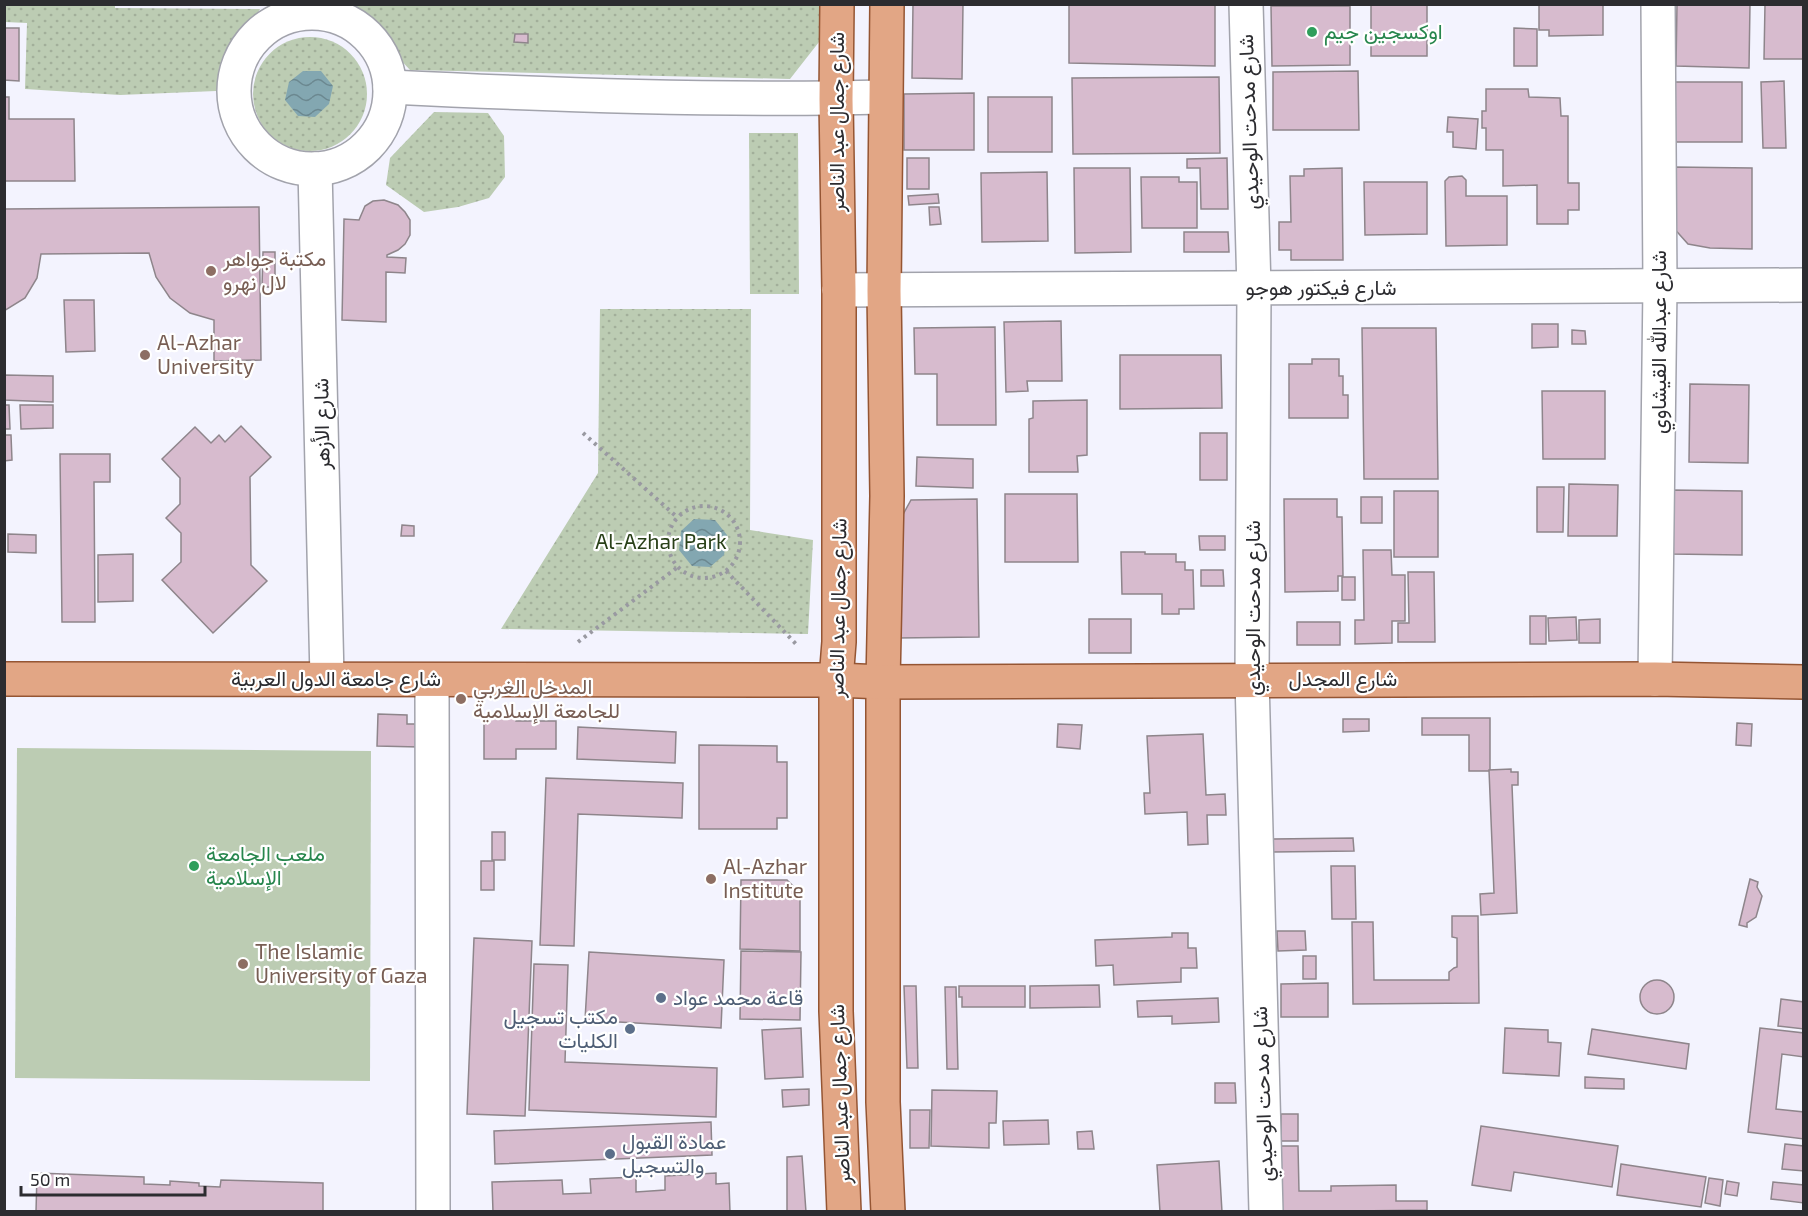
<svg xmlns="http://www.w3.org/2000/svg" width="1808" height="1216" viewBox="0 0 1808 1216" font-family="'Exo 2',Vazirmatn,sans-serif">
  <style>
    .green { fill: url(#green-dots) }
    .pitch { fill: #bcccb3 }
    .water { fill: url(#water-waves) }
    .building { fill: #d7bbce; stroke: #8e858b; stroke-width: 1.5 }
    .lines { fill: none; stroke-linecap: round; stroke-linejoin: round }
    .minor-casing { stroke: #a2a3ac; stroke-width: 36 }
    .major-casing { stroke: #955533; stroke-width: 36 }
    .path { stroke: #9999a1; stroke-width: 4; stroke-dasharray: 3 4.5; stroke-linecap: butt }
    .minor { stroke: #fff; stroke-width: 33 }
    .major { stroke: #e2a685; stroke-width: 33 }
    .leisure-dot { fill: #2e9e5b; stroke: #fff; stroke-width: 2 }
    .education-dot { fill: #8d6e63; stroke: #fff; stroke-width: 2 }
    .service-dot { fill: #5c6f8a; stroke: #fff; stroke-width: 2 }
    .labels { text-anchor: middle; stroke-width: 4.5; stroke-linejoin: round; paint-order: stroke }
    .leisure-label { font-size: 21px; fill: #27864d; stroke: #fff; text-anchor: start }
    .street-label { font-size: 21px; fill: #2c2c30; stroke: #fff }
    .education-label { font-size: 21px; fill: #785e54; stroke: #fff; text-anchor: start }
    .park-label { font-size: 21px; fill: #294018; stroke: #fff }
    .service-label { font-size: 21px; fill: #4e5e75; stroke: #fff; text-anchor: start }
  </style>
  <defs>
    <pattern id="green-dots" width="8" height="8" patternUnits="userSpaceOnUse" patternTransform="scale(1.5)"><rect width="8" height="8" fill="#bcccb3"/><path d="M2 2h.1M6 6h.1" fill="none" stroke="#a2af9a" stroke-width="1.8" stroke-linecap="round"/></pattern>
    <pattern id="water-waves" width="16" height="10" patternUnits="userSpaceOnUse" patternTransform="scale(1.5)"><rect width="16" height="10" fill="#83a7b1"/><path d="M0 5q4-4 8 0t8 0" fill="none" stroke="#6b8890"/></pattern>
  </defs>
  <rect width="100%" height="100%" fill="#f3f3fe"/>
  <g class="green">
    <path d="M 115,5 L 115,8 L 260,9 L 224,69 L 216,91 L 120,95 L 25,89 L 27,23 L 5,22 L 5,5 Z"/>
    <path d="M 340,5 L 819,5 L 819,42 L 790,79 L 410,70 L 361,17 Z"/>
    <circle cx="310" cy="94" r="57"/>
    <path d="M 434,112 L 488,113 L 504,136 L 505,177 L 489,198 L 458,207 L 424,212 L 386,185 L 390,158 Z"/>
    <path d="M 749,133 L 798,133 L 799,294 L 750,294 Z"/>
    <path d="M 600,309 L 751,309 L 750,530 L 813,540 L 808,634 L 501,629 L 598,473 Z"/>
  </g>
  <path class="pitch" d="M 17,748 L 371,751 L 370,1081 L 15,1078 Z"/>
  <g class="water">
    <path d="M 303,71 L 321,71 L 333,86 L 329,104 L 315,117 L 298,116 L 285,100 L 289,82 Z"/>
    <path d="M 694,519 L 715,520 L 727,535 L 724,555 L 710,567 L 692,566 L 679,550 L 681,531 Z"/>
  </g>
  <g class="building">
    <path d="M 913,4 L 963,4 L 962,79 L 912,78 Z"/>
    <path d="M 1069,4 L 1215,4 L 1215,66 L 1069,63 Z"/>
    <rect x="1371" y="4" width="56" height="52"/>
    <path d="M 1539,4 L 1603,4 L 1603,35 L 1549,36 L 1549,30 L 1539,30 Z"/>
    <path d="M 1677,4 L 1750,4 L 1749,68 L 1676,66 Z"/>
    <path d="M 1765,4 L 1804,4 L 1804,59 L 1764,59 Z"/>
    <path d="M 1271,6 L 1350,6 L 1350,65 L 1272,66 Z"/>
    <path d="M 4,28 L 19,28 L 19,81 L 4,80 Z"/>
    <path d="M 1514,28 L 1537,29 L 1537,66 L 1514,66 Z"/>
    <path d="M 515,34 L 528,34 L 528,43 L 514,42 Z"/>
    <path d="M 1358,71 L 1359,130 L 1273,130 L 1273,72 Z"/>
    <path d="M 1219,77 L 1220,153 L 1073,154 L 1072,78 Z"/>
    <path d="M 1784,81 L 1786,148 L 1763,148 L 1761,82 Z"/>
    <path d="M 1669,82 L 1742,82 L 1742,142 L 1670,142 Z"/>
    <path d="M 1486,89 L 1528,89 L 1529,97 L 1560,98 L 1561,116 L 1568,116 L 1568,183 L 1579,183 L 1579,210 L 1568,210 L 1568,224 L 1537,224 L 1537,185 L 1503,186 L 1503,150 L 1486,150 L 1486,128 L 1482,128 L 1482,111 L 1486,111 Z"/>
    <path d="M 974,93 L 974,150 L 904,150 L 904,94 Z"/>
    <path d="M 4,97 L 9,97 L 9,119 L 74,119 L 75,181 L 4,181 Z"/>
    <rect x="988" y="97" width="64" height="55"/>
    <path d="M 1448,117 L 1478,119 L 1476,149 L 1453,147 L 1453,132 L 1447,132 Z"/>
    <rect x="907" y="158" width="22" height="31"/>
    <path d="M 1227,158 L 1228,209 L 1201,209 L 1200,168 L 1187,168 L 1187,159 Z"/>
    <path d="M 1673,167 L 1752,168 L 1752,249 L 1710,248 L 1688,244 L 1671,225 Z"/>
    <path d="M 1074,168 L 1130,168 L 1131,252 L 1075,253 Z"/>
    <path d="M 1342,168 L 1343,260 L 1291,260 L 1291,250 L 1279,250 L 1279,222 L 1291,222 L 1290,176 L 1304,176 L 1304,169 Z"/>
    <path d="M 1047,172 L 1048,241 L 982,242 L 981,173 Z"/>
    <path d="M 1462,176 L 1466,180 L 1466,196 L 1507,196 L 1507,245 L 1446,246 L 1445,181 L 1449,177 Z"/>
    <path d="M 1141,177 L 1179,177 L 1179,182 L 1197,182 L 1197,228 L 1142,228 Z"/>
    <path d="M 1364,182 L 1427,182 L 1427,234 L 1365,235 Z"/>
    <path d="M 938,194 L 939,203 L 909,205 L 908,196 Z"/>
    <path d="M 384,200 L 398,205 L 405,212 L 410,220 L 410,235 L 405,244 L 398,250 L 387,255 L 387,257 L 406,258 L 405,273 L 386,272 L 386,322 L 342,320 L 344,219 L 359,220 L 365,206 L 373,201 Z"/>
    <path d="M 259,207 L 261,360 L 214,361 L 214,320 L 190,313 L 170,298 L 156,277 L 149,253 L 41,254 L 37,278 L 25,298 L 4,311 L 4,209 Z"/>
    <path d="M 929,207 L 939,207 L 941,224 L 930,225 Z"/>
    <path d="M 1184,232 L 1228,232 L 1229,252 L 1184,252 Z"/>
    <path d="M 263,252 L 275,252 L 275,287 L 262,287 Z"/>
    <path d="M 64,300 L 94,300 L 95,351 L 66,352 Z"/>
    <path d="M 1061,321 L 1062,381 L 1027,381 L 1028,391 L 1006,392 L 1004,322 Z"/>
    <path d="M 1532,324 L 1558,324 L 1558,347 L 1532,348 Z"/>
    <path d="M 995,327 L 996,425 L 937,425 L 937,374 L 915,374 L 914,328 Z"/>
    <path d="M 1362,328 L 1436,328 L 1438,479 L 1364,479 Z"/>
    <path d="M 1572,330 L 1585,331 L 1586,344 L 1572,344 Z"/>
    <path d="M 1120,355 L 1221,355 L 1222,408 L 1120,409 Z"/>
    <path d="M 1312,359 L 1339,359 L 1339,376 L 1343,376 L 1343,395 L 1348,395 L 1348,418 L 1289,418 L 1289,364 L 1312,364 Z"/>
    <path d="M 4,375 L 53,376 L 53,402 L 4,400 Z"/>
    <path d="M 1690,384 L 1749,385 L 1748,463 L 1689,462 Z"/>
    <path d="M 1542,391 L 1605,391 L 1605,459 L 1543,459 Z"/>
    <path d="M 1087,400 L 1087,455 L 1077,456 L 1078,472 L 1029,472 L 1029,419 L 1033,418 L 1033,401 Z"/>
    <path d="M 4,405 L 9,405 L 10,429 L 4,429 Z"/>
    <path d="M 20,405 L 53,405 L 53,428 L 21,429 Z"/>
    <path d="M 241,426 L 271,457 L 250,477 L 251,565 L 267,581 L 213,633 L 162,580 L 181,562 L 181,533 L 166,518 L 180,504 L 180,478 L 162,459 L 195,427 L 211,443 L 219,435 L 225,442 Z"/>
    <rect x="1200" y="433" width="27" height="47"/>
    <path d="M 4,435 L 11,435 L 12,460 L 4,461 Z"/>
    <path d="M 60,454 L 110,454 L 110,482 L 94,482 L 95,622 L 62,622 Z"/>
    <path d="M 917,457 L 973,459 L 973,488 L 916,486 Z"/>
    <path d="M 1569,484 L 1618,485 L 1617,536 L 1568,536 Z"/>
    <path d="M 1537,487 L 1564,487 L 1563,532 L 1537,532 Z"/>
    <path d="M 1672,490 L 1742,491 L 1742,555 L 1671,554 Z"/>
    <rect x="1394" y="491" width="44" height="66"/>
    <path d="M 1005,494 L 1077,494 L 1078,562 L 1005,562 Z"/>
    <rect x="1361" y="497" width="21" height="26"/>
    <path d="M 977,499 L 979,637 L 897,638 L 896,527 L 911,500 Z"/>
    <path d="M 1284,499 L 1337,499 L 1337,517 L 1342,517 L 1343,576 L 1338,576 L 1338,591 L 1285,592 Z"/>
    <path d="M 402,525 L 414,526 L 414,536 L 401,536 Z"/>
    <path d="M 8,534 L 36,535 L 36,553 L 8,552 Z"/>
    <path d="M 1199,536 L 1225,536 L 1225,550 L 1200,550 Z"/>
    <path d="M 1363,550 L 1391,550 L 1392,575 L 1405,575 L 1405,621 L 1392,621 L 1392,643 L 1355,644 L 1355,620 L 1364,620 Z"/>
    <path d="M 1121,552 L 1145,552 L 1145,554 L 1176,554 L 1176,562 L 1185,562 L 1185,570 L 1193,570 L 1194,609 L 1179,609 L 1179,614 L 1162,614 L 1162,594 L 1122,594 Z"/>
    <path d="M 133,554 L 133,601 L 98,602 L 98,555 Z"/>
    <path d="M 1201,570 L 1223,570 L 1224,586 L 1201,586 Z"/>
    <path d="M 1408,572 L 1434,572 L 1435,642 L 1398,642 L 1398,623 L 1409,623 Z"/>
    <rect x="1342" y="577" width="13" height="23"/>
    <rect x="1530" y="616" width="16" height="28"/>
    <path d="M 1576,617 L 1577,640 L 1549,641 L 1548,618 Z"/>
    <rect x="1089" y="619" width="42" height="34"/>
    <path d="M 1600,619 L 1600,643 L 1579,643 L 1579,620 Z"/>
    <rect x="1297" y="622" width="43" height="23"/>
    <path d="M 378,714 L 407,715 L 407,724 L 420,724 L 419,747 L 377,746 Z"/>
    <path d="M 484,715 L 516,715 L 516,721 L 556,721 L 556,749 L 516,749 L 516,759 L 484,759 Z"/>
    <path d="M 1422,718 L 1490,718 L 1490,771 L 1469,771 L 1469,735 L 1422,735 Z"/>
    <path d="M 1343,719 L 1369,719 L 1369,731 L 1343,732 Z"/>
    <path d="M 1737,723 L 1752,724 L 1751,746 L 1736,745 Z"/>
    <path d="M 1058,724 L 1082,725 L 1080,749 L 1057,747 Z"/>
    <path d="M 578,727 L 676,732 L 675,763 L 577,759 Z"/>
    <path d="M 1203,734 L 1206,795 L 1225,794 L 1226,815 L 1207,815 L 1208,844 L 1188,845 L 1187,812 L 1145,814 L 1144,793 L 1150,793 L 1147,736 Z"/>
    <path d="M 699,745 L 777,746 L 777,762 L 787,762 L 787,818 L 777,818 L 777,829 L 699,829 Z"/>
    <path d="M 1511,769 L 1511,772 L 1518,772 L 1518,785 L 1512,785 L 1517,913 L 1481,915 L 1480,894 L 1494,893 L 1489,770 Z"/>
    <path d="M 546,778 L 683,783 L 682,818 L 578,814 L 574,946 L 540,945 Z"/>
    <rect x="492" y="832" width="13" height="28"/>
    <path d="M 1353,838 L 1354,851 L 1273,852 L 1273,839 Z"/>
    <rect x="481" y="861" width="13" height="29"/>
    <path d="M 1331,866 L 1355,866 L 1356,919 L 1332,919 Z"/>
    <path d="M 1750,879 L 1758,882 L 1757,887 L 1762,896 L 1756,917 L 1747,923 L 1747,927 L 1739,925 Z"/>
    <path d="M 741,880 L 787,880 L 800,893 L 800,951 L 740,949 Z"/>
    <path d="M 1452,916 L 1478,916 L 1479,1003 L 1353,1004 L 1352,922 L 1373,922 L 1374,980 L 1449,980 L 1449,972 L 1454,968 L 1457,967 L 1457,938 L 1452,937 Z"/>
    <path d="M 1277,931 L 1305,931 L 1306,950 L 1278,951 Z"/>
    <path d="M 1172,933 L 1188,933 L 1188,948 L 1196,948 L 1197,968 L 1181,968 L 1181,982 L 1114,985 L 1113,965 L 1096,966 L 1095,940 L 1172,937 Z"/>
    <path d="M 474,938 L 532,941 L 525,1116 L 467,1114 Z"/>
    <path d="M 741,951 L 801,952 L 800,1020 L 740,1019 Z"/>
    <path d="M 589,952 L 724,960 L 721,1028 L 585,1020 Z"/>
    <rect x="1303" y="956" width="13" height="23"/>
    <path d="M 534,964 L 568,965 L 565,1062 L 717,1068 L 716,1117 L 529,1110 Z"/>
    <circle cx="1657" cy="997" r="17"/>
    <path d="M 1328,983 L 1328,1017 L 1281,1017 L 1281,984 Z"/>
    <path d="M 1099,985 L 1100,1007 L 1030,1008 L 1030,986 Z"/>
    <path d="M 904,986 L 916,986 L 918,1068 L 907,1068 Z"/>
    <path d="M 959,986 L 1025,986 L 1025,1007 L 962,1007 L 962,997 L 959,997 Z"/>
    <path d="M 945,987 L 956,987 L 958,1069 L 947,1069 Z"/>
    <path d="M 1218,998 L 1219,1022 L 1172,1024 L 1172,1016 L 1138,1017 L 1137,1001 Z"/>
    <path d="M 1781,999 L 1804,1002 L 1804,1029 L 1778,1026 Z"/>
    <path d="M 801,1028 L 803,1077 L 765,1079 L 762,1030 Z"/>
    <path d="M 1505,1028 L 1548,1030 L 1548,1042 L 1561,1043 L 1559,1076 L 1503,1073 Z"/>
    <path d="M 1760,1028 L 1804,1033 L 1804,1057 L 1782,1054 L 1776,1109 L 1804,1112 L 1804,1139 L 1748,1132 Z"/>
    <path d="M 1592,1029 L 1689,1044 L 1686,1069 L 1588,1054 Z"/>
    <path d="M 1585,1077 L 1624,1079 L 1624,1089 L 1585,1088 Z"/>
    <path d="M 1215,1083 L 1235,1083 L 1236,1103 L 1215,1103 Z"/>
    <path d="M 809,1089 L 809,1105 L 783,1107 L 782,1090 Z"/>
    <path d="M 932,1090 L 997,1091 L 996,1123 L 989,1123 L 989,1148 L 931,1146 Z"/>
    <path d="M 910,1110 L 930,1110 L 929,1148 L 910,1148 Z"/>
    <rect x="1281" y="1114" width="17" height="27"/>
    <path d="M 1048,1120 L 1049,1144 L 1004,1145 L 1003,1121 Z"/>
    <path d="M 711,1122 L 712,1155 L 495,1164 L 494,1131 Z"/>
    <path d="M 1481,1126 L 1618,1146 L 1612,1187 L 1514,1172 L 1511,1191 L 1472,1185 Z"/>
    <path d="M 1092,1131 L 1094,1149 L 1078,1149 L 1077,1132 Z"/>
    <path d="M 1785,1144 L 1804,1146 L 1804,1171 L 1782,1169 Z"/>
    <path d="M 1281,1146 L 1298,1146 L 1299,1191 L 1331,1191 L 1331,1186 L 1396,1185 L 1396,1201 L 1427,1201 L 1427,1210 L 1282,1212 Z"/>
    <path d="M 802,1156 L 806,1212 L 787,1212 L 787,1157 Z"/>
    <path d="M 1219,1161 L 1222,1212 L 1160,1212 L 1157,1165 Z"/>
    <path d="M 1621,1164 L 1706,1177 L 1701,1207 L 1617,1195 Z"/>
    <path d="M 37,1173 L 144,1177 L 144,1184 L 170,1185 L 170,1181 L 199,1183 L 199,1186 L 220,1187 L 221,1180 L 323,1183 L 323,1212 L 36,1212 Z"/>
    <path d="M 716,1173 L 716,1184 L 729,1183 L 730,1212 L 493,1212 L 492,1182 L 562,1180 L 563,1194 L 591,1193 L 590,1179 L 636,1177 L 636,1192 L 665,1190 L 665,1176 Z"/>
    <path d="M 1709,1178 L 1723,1180 L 1720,1206 L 1705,1203 Z"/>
    <path d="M 1727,1181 L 1739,1183 L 1737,1196 L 1725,1194 Z"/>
    <path d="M 1773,1182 L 1804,1185 L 1804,1203 L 1771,1199 Z"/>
  </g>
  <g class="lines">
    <defs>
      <g id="minor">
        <path d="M 1246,4 L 1254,289 L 1252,679 L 1266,1212"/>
        <circle cx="312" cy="91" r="78"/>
        <path d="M 390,87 C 555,95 720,101 885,97"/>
        <path d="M 315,169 L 327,678"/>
        <path d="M 839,290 L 1804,285"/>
        <path d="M 1655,679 L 1660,286 L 1658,4"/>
        <path d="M 432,680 L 433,1212"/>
      </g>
      <g id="major">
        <path d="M 837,4 L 836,99 L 839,290 L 839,642 L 836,680 L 836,1011 L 844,1212"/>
        <path d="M 887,4 L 884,291 L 887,496 L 883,682 L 883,1102 L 888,1212"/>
        <path d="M 4,679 C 282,678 559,680 836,680 L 883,682 L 1655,679 L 1804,682"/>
      </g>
    </defs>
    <use href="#minor" class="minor-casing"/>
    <use href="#major" class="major-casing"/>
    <g class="path">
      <path d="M 583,433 L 677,517"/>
      <circle cx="704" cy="542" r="36"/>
      <path d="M 726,571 L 796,644"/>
      <path d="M 578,642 L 678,567"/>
    </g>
    <use href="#minor" class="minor"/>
    <use href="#major" class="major"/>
  </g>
  <g class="leisure-dot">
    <circle cx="1312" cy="32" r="6"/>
    <circle cx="194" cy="866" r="6"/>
  </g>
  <g class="education-dot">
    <circle cx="211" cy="271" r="6"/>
    <circle cx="145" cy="355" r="6"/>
    <circle cx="461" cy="699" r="6"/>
    <circle cx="711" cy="879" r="6"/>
    <circle cx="243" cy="964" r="6"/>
  </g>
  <g class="service-dot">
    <circle cx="661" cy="998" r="6"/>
    <circle cx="630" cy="1029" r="6"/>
    <circle cx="610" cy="1154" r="6"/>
  </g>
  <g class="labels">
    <g class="leisure-label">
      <text x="1324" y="39">اوكسجين جيم</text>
      <text x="206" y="861">ملعب الجامعة<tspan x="206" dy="24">الإسلامية</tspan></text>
    </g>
    <g class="street-label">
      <text transform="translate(837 122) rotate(-90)" y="7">شارع جمال عبد الناصر</text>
      <text transform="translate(1249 122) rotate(-92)" y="7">شارع مدحت الوحيدي</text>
      <text x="1321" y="295">شارع فيكتور هوجو</text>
      <text transform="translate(1659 342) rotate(-90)" y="7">شارع عبدالله القيشاوي</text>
      <text transform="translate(322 424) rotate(-91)" y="7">شارع الأزهر</text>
      <text transform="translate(838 608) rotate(-89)" y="7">شارع جمال عبد الناصر</text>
      <text transform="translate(1253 608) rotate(-90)" y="7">شارع مدحت الوحيدي</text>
      <text x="336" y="686">شارع جامعة الدول العربية</text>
      <text x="1343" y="686">شارع المجدل</text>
      <text transform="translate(840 1094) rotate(-92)" y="7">شارع جمال عبد الناصر</text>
      <text transform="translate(1263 1094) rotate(-92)" y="7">شارع مدحت الوحيدي</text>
    </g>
    <g class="education-label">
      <text x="223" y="266">مكتبة جواهر<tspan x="223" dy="24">لال نهرو</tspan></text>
      <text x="157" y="350">Al-Azhar<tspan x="157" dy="24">University</tspan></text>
      <text x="473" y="694">المدخل الغربي<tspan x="473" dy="24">للجامعة الإسلامية</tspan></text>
      <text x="723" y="874">Al-Azhar<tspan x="723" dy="24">Institute</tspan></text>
      <text x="255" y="959">The Islamic<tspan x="255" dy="24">University of Gaza</tspan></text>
    </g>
    <g class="park-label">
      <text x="661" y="549">Al-Azhar Park</text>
    </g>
    <g class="service-label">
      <text x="673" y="1005">قاعة محمد عواد</text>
      <text x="618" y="1024" text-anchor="end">مكتب تسجيل<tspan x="618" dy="24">الكليات</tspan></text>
      <text x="622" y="1149">عمادة القبول<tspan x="622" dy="24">والتسجيل</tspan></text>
    </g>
  </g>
  <rect width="1808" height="1216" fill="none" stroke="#2c2c30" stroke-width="12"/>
  <path d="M21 1186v9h184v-9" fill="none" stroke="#2c2c30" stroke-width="3"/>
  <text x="30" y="1186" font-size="18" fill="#2c2c30" stroke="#ffffff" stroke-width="4.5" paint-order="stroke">50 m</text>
</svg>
